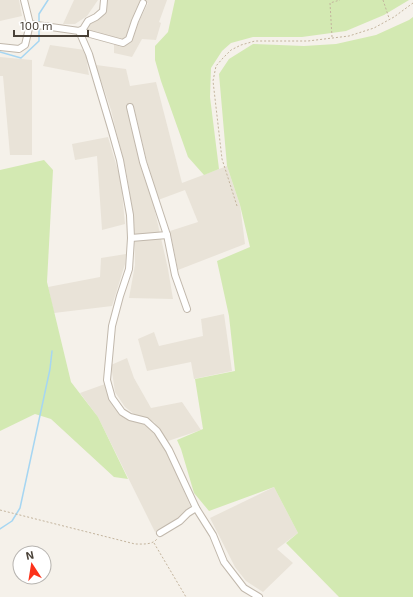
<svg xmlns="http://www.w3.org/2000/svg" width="413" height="597" viewBox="0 0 413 597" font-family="'Exo 2',sans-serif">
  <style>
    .residential { fill: #e9e3d8 }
    .green { fill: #d3e9b2 }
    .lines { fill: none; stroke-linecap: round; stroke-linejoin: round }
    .stream { stroke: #a6d6f2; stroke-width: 1.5 }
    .minor-casing { stroke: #c1b8ac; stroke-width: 8 }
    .path { stroke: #c3b49d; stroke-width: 1; stroke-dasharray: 2 2; stroke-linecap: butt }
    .minor { stroke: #fff; stroke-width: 6 }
  </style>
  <rect width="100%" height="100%" fill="#f5f1ea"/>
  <g class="residential">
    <path d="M 0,0 L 19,0 L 22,16 L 0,21 Z"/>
    <path d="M 74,0 L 98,0 L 87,16 L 75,24 L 63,24 Z"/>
    <path d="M 106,0 L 142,0 L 124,41 L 86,30 L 87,25 L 100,17 Z"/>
    <path d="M 144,0 L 167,0 L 159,22 L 161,23 L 156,40 L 142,39 L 132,57 L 114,53 L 114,42 L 128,44 L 148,3 Z"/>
    <path d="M 50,45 L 85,50 L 89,75 L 43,66 Z"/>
    <path d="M 0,57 L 32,60 L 32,155 L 10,155 L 3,76 L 0,76 Z"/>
    <path d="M 96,65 L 126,69 L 130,86 L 156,82 L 182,183 L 227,166 L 240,205 L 245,244 L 178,270 L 170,231 L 198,222 L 185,190 L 158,200 L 146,158 L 133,104 L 126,104 L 154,207 L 168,269 L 173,299 L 129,298 L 135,265 L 134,218 L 126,170 L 111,110 Z"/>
    <path d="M 108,137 L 121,181 L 125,224 L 102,230 L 97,156 L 75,160 L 72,144 Z"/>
    <path d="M 126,254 L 125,264 L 112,306 L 54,313 L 48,287 L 100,277 L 101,258 Z"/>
    <path d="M 224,314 L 232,371 L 194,379 L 191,362 L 147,371 L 138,339 L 154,332 L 159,346 L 203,336 L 201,319 Z"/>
    <path d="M 127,358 L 134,378 L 151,408 L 182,402 L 201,430 L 168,441 L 154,422 L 134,414 L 125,407 L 115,392 L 111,365 Z"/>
    <path d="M 105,384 L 107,393 L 120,415 L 128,420 L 148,425 L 169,456 L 191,508 L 176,521 L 155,532 L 98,417 L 80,393 Z"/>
    <path d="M 274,487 L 298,533 L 277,549 L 293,563 L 263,592 L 246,581 L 235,567 L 210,518 Z"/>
  </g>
  <g class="green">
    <path d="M 175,0 L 409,0 L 384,15 L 346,31 L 302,37 L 253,37 L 231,43 L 222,51 L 211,68 L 210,97 L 219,169 L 204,175 L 188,157 L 161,81 L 155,60 L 155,46 L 168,32 Z"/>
    <path d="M 413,17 L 413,597 L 339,597 L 286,543 L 298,533 L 274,487 L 209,511 L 194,493 L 181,449 L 177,440 L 203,429 L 195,379 L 235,371 L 229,316 L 217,261 L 250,247 L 240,205 L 227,166 L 219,74 L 229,59 L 253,44 L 304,46 L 336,44 L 376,35 L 409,20 Z"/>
    <path d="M 44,160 L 53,170 L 47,282 L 71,382 L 98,417 L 128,479 L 114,477 L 51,419 L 35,414 L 0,431 L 0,170 Z"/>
  </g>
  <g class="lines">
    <g class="stream">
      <path d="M 39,24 L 39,14 L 48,0"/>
      <path d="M 0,52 L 21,58 L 39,41 L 39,28"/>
      <path d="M 0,529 L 12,521 L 20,508 L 50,369 L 52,351"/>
    </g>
    <defs>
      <g id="minor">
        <path d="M 30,24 L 79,31 L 83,29 L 88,21 L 96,17 L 103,11 L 104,0"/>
        <path d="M 79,31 L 89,54 L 111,128 L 120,160 L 130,215 L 131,238 L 129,269 L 120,296 L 112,326 L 107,380 L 112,398 L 122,412 L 130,417 L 146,421 L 157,431 L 169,450 L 196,508 L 213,535 L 224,562 L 244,588 L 259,597"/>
        <path d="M 79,31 L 123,43 L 129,39 L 135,21 L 143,3"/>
        <path d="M 0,47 L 19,49 L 25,45 L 30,24 L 24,0"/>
        <path d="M 130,107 L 143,162 L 167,235 L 175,275 L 187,309"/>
        <path d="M 131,238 L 167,235"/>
        <path d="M 160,533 L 180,521 L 188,513 L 196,508"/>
      </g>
    </defs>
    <use href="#minor" class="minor-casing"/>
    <g class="path">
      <path d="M 383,0 L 389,18"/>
      <path d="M 332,37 L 330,3 L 340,0"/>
      <path d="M 237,206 L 222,159 L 213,81 L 216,66 L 223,58 L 231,50 L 241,45 L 255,41 L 308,41 L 349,36 L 374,28 L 394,17 L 413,3"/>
      <path d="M 0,510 L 135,544 C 143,544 152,545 157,539"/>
      <path d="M 154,543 L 186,597"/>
    </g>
    <use href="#minor" class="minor"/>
  </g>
  <g transform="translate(32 565) rotate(348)"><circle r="19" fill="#ffffff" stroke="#b6b3af"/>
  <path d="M0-3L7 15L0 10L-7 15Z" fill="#fc321a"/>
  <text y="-6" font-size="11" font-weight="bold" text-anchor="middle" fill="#494138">N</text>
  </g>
  <path d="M14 30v6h74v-6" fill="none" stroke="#494138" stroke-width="2"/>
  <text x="20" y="30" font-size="12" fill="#494138" stroke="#ffffff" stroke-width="3" paint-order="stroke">100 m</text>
</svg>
